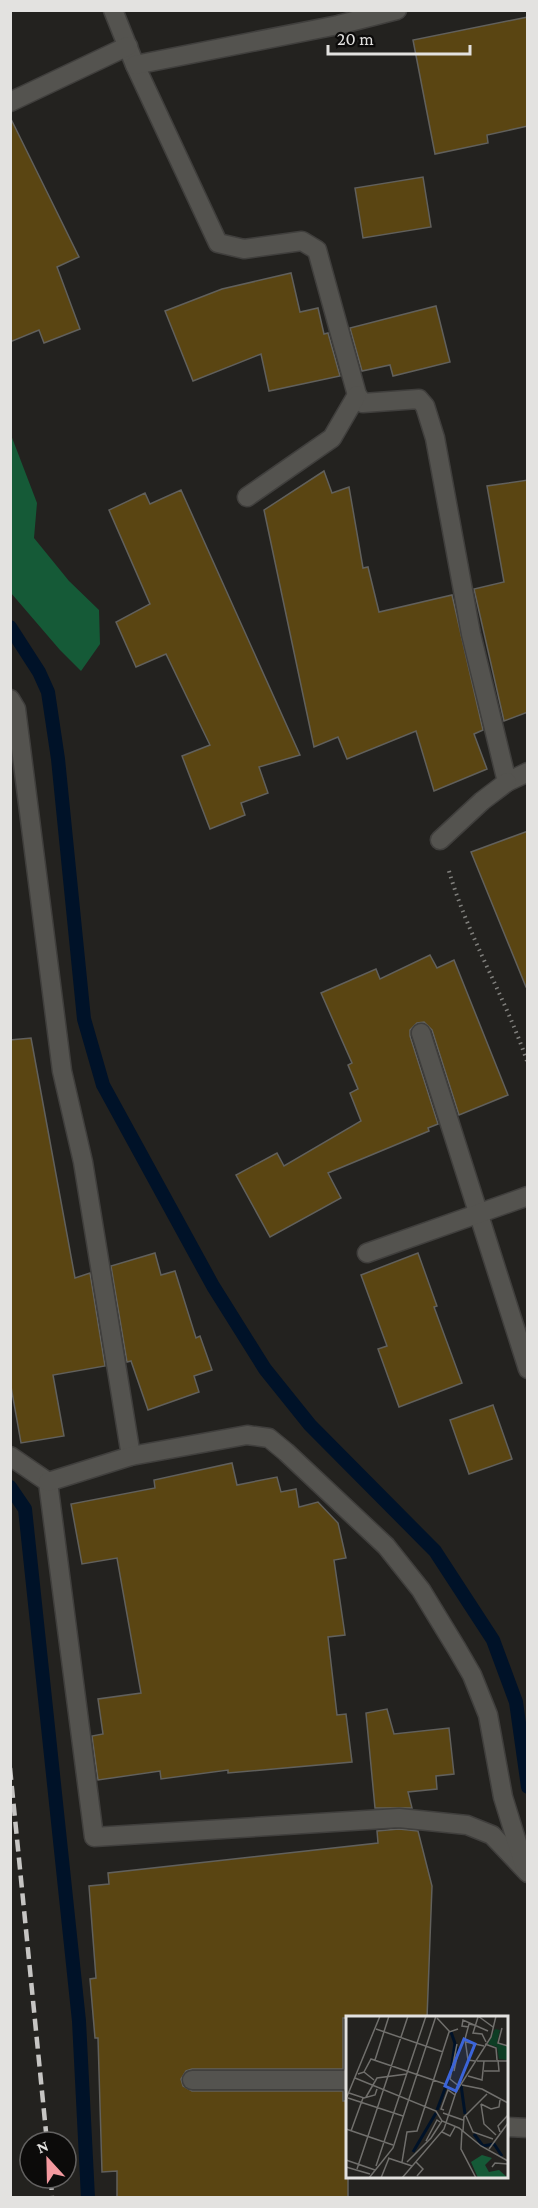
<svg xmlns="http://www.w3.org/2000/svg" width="538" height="2208" viewBox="0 0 538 2208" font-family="'Crimson Pro',serif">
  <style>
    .forest { fill: #155a37 }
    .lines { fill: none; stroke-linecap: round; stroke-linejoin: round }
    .stream { stroke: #001228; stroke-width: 14 }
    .building { fill: #5a4512; stroke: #61605c; stroke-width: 1.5 }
    .minor-casing { stroke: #403f3d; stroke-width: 21 }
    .path { stroke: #81807d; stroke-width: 4; stroke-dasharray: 1.5 4.5; stroke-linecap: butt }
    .minor { stroke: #54534f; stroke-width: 18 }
    .rail { stroke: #c6c5c3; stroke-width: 4.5; stroke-dasharray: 12 6; stroke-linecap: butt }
    .inset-river { fill: none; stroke: #001228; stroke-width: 3 }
    .inset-road { fill: none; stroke: #706f6c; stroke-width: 1.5 }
    .view { fill: #3b64d9; fill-opacity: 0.15; stroke: #3b64d9; stroke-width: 3 }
    .inset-edge { fill: none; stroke: #e3e2e0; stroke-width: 3 }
  </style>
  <rect width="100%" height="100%" fill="#23221f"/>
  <path class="forest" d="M 11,435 L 37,503 L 34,538 L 69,581 L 99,610 L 100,644 L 81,671 L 60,650 L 11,593 Z"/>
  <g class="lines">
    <g class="stream">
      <path d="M 10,627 L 39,672 L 48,692 L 58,759 L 84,1019 L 103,1085 L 213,1286 L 265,1369 L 310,1425 L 435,1551 L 493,1640 L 516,1702 L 528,1787"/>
      <path d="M 10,1487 L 25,1509 L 79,2021 L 88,2198"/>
    </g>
  </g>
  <g class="building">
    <path d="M 528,17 L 528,126 L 487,135 L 488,143 L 435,154 L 413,40 Z"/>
    <path d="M 10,117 L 79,257 L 57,267 L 80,329 L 44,343 L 39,330 L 10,342 Z"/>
    <path d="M 423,177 L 431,227 L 363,238 L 355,188 Z"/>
    <path d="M 291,273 L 300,312 L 318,308 L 324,334 L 328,333 L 340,376 L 269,391 L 261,354 L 193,381 L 165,311 L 222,289 Z"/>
    <path d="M 436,306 L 450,362 L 393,376 L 390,365 L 362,371 L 350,328 Z"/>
    <path d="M 324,471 L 332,493 L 349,487 L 363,568 L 368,567 L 379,612 L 452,595 L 483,730 L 474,734 L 487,769 L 434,791 L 416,731 L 347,759 L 338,737 L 314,747 L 264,510 Z"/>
    <path d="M 528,480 L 528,712 L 504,721 L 474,589 L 504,582 L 487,486 Z"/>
    <path d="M 181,490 L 300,755 L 259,767 L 268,793 L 241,803 L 245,815 L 210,829 L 182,756 L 210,745 L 166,654 L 136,667 L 116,622 L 150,604 L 109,510 L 145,493 L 150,504 Z"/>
    <path d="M 528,831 L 528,987 L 526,987 L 471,852 Z"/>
    <path d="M 430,955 L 437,968 L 454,960 L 508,1095 L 459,1115 L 432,1030 L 424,1022 L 417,1023 L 410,1030 L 410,1036 L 438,1124 L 428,1128 L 429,1131 L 328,1173 L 341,1198 L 270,1237 L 236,1175 L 277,1153 L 284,1166 L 361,1121 L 350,1093 L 358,1089 L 348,1065 L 352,1063 L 321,993 L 376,969 L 380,979 Z"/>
    <path d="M 31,1038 L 75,1278 L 90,1273 L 105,1366 L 53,1375 L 64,1436 L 21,1443 L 10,1381 L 10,1040 Z"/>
    <path d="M 155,1253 L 161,1275 L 175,1271 L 196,1338 L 200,1336 L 212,1370 L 194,1376 L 199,1392 L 148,1410 L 131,1361 L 127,1362 L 111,1266 Z"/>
    <path d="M 418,1253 L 437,1306 L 434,1307 L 462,1383 L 399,1407 L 378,1349 L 387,1346 L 361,1275 Z"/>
    <path d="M 493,1405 L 512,1459 L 469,1474 L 450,1420 Z"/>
    <path d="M 232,1463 L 237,1485 L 277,1477 L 281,1492 L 296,1489 L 299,1507 L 318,1502 L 338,1523 L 346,1558 L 334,1560 L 345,1635 L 328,1637 L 337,1715 L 346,1714 L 352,1762 L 228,1773 L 228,1770 L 161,1779 L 160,1771 L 98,1780 L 92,1736 L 103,1734 L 98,1699 L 141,1693 L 117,1558 L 82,1564 L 71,1504 L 155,1488 L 154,1480 Z"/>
    <path d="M 387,1709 L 394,1734 L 449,1728 L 454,1774 L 436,1776 L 437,1789 L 408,1792 L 412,1808 L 375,1808 L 366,1713 Z"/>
    <path d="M 399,1829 L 418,1831 L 432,1886 L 427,2018 L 343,2018 L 343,2069 L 192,2069 L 186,2071 L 181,2079 L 183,2086 L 192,2091 L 343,2091 L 343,2101 L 348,2101 L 348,2198 L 117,2198 L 117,2171 L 102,2172 L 98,2038 L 95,2038 L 90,1979 L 96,1978 L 89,1886 L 109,1884 L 108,1873 L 378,1843 L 377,1831 Z"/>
  </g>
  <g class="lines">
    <defs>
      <g id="minor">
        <path d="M 113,10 L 135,65 L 218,243 L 244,249 L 302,241 L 317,250 L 357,395 L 363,403 L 419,399 L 425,406 L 435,438 L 471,634 L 507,782 L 528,772"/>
        <path d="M 135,65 L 338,25 L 397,10"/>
        <path d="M 10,102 L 128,46"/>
        <path d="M 247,497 L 332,438 L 357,395"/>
        <path d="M 10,699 L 16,709 L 62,1071 L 83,1162 L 131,1456"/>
        <path d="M 440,840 L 482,801 L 507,782"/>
        <path d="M 421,1033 L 528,1369"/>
        <path d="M 367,1253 L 528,1196"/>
        <path d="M 10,1456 L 48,1482 L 94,1837 L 399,1818 L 467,1825 L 492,1835 L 528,1873"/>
        <path d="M 48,1482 L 131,1456 L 247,1435 L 269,1438 L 286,1452 L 386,1546 L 421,1590 L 457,1649 L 472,1675 L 488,1715 L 503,1797 L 524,1865"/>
        <path d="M 192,2080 L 348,2080"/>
        <path d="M 506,2127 L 528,2128"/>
      </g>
    </defs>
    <use href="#minor" class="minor-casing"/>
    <path class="path" d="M 449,871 C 468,937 506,998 528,1064"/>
    <use href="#minor" class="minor"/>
    <g class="rail">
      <path d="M 10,1768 L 47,2142"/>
      <path d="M 51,2178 L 52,2198"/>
    </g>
  </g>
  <g transform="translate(346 2016)">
    <rect width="162" height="162" fill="#23221f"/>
    <path d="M 149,13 L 154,14 L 151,27 L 162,31 L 162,44 L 153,43 L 151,31 L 142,28 Z" fill="#0d3d24"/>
    <path d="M 136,139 L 146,142 L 139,149 L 143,156 L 153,154 L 162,162 L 132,162 L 125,146 Z" fill="#155a37"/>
    <path class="inset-river" d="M 105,16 L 112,36M 105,55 L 109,27M 115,69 L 119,98M 91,94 L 103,62M 128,118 L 137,130 L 148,128 L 156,140M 67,136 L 90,97"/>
    <path class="inset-road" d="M 132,0 L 147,11M 132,1 L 127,17 L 136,18 L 140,26M 91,2 L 104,16M 128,9 L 123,8 L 119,23 L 122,44 L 129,45M 123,11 L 116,10 L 117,4 L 142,15M 156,12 L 152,27 L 162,30M 30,13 L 97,36M 120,26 L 138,30M 111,28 L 104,63 L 114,71M 139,28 L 150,32 L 151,44M 29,44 L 43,0M 131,45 L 162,45M 108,55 L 112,36M 138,55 L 153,55 L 152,44M 18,56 L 25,43 L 99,68M 12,58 L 18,56 L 28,64M 122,60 L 136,64 L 138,45M 9,62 L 90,95 L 96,105 L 113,112 L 135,130 L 162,145M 116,69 L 136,73 L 162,87M 3,77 L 18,82 L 29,79 L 31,73M 20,81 L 31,62 L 61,58M 2,82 L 57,100M 0,83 L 34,0M 135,88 L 138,108 L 150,119M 135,88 L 145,93 L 153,91 L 154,84M 98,94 L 95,93 L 102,74 L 109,79M 97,97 L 117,104M 120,100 L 127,116 L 147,123M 0,113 L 47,129M 116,114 L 115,133 L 130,162M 5,115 L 17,82M 117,115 L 118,101 L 141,78M 96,116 L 104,120 L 109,111M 154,116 L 152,110 L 162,99M 80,125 L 91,104 L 94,106M 143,133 L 162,107M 42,142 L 66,150M 0,144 L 29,154M 56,146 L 61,116 L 71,115 L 103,16 L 112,13M 61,146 L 85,122 L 96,105M 70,146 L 77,153 L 71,160M 30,150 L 80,0M 0,151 L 24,158M 146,151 L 149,147 L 162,148M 11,153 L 62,0M 23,162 L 47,132 L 90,0M 35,162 L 43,142M 56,162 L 98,113 L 110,76 L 145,21 L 150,0"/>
    <path class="view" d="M 118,23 L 129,28 L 110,75 L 99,70 Z"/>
    <rect width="162" height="162" class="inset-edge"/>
  </g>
  <rect width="538" height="2208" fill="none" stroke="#e3e2e0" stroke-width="24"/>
  <g transform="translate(48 2160) rotate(338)"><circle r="28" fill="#0c0b0a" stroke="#626160" stroke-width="1.5"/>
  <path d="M0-4.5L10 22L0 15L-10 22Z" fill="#f49aa0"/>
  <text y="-9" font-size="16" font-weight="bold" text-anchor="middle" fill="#e3e2e0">N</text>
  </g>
  <path d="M328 45v9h142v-9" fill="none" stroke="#e3e2e0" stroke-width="3"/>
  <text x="337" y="45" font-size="18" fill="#e3e2e0" stroke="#0c0b0a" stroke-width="4.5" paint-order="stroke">20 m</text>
</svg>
